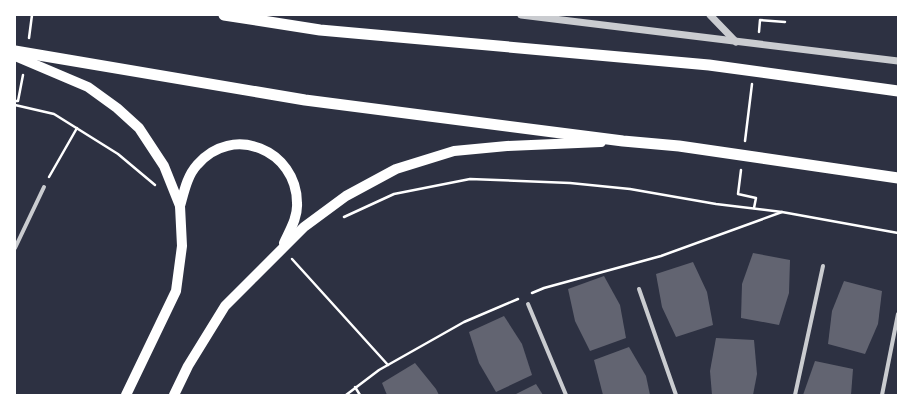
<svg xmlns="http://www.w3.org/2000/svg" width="913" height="410" viewBox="0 0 913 410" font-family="Raleway,sans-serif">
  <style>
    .building { fill: #626471 }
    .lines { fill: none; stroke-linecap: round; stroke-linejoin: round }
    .path { stroke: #fff; stroke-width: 2.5 }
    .minor { stroke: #caccd0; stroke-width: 4 }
    .tertiary { stroke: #caccd0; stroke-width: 7 }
    .primary { stroke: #fff; stroke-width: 10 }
    .trunk { stroke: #fff; stroke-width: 11 }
  </style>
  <rect width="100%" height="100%" fill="#2d3142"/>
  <g class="building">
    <path d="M 753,253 L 790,260 L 789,293 L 779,325 L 741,318 L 742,284 Z"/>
    <path d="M 693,262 L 707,292 L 713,325 L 676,337 L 662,307 L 656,274 Z"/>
    <path d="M 604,276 L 620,305 L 626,338 L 590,351 L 575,321 L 568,289 Z"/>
    <path d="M 844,281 L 882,291 L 878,324 L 865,354 L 828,344 L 832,311 Z"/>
    <path d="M 504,316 L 522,344 L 532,375 L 496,392 L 479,363 L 469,332 Z"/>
    <path d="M 716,338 L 754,340 L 757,374 L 753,395 L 712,395 L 710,371 Z"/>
    <path d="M 629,347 L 646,376 L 650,395 L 603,395 L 594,360 Z"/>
    <path d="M 815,361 L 853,369 L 851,395 L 803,395 Z"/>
    <path d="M 415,363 L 436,389 L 439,395 L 387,395 L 382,383 Z"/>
    <path d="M 536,384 L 543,395 L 514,395 Z"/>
  </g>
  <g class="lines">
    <g class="path">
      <path d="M 759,32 L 760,20 L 785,22"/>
      <path d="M 29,38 L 32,15"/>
      <path d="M 15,101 L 18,101 L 23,75"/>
      <path d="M 15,105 L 54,114 L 118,154 L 155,185"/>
      <path d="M 745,141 L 752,84"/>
      <path d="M 741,170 L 738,194 L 756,198 L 754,208"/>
      <path d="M 49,177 L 77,128"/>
      <path d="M 344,217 L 394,194 L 470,179 L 570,183 L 630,189 L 716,204 L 782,212 L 898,233"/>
      <path d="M 292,259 L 388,365"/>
      <path d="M 532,293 L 544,288 L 661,256 L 782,212"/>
      <path d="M 355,387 L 360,395"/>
      <path d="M 346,395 L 379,370 L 464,322 L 518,299"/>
    </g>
    <g class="minor">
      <path d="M 15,248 L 44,187"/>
      <path d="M 639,289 L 676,395"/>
      <path d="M 528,304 L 566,395"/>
      <path d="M 795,395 L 823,266"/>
      <path d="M 882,395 L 898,314"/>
    </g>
    <g class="tertiary">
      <path d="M 521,15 L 898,61"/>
      <path d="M 710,15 L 736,42"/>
    </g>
    <g class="primary">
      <path d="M 15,56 L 88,87 L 117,108 L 139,128 L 164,166 L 180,206 L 182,246 L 176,291 L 126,395"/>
      <path d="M 180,206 C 184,192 187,176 197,165 C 232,123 297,150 297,203 C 298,217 290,230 284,243"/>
      <path d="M 174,395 L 188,366 L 225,306 L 304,227 L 346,196 L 396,169 L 454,151 L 507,146 L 601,142"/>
    </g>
    <g class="trunk">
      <path d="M 224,15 L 320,30 L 709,65 L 898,91"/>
      <path d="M 15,51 L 305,100 L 623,141 L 679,146 L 898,178"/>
    </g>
  </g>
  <rect width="913" height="410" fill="none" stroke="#ffffff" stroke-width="32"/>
</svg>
